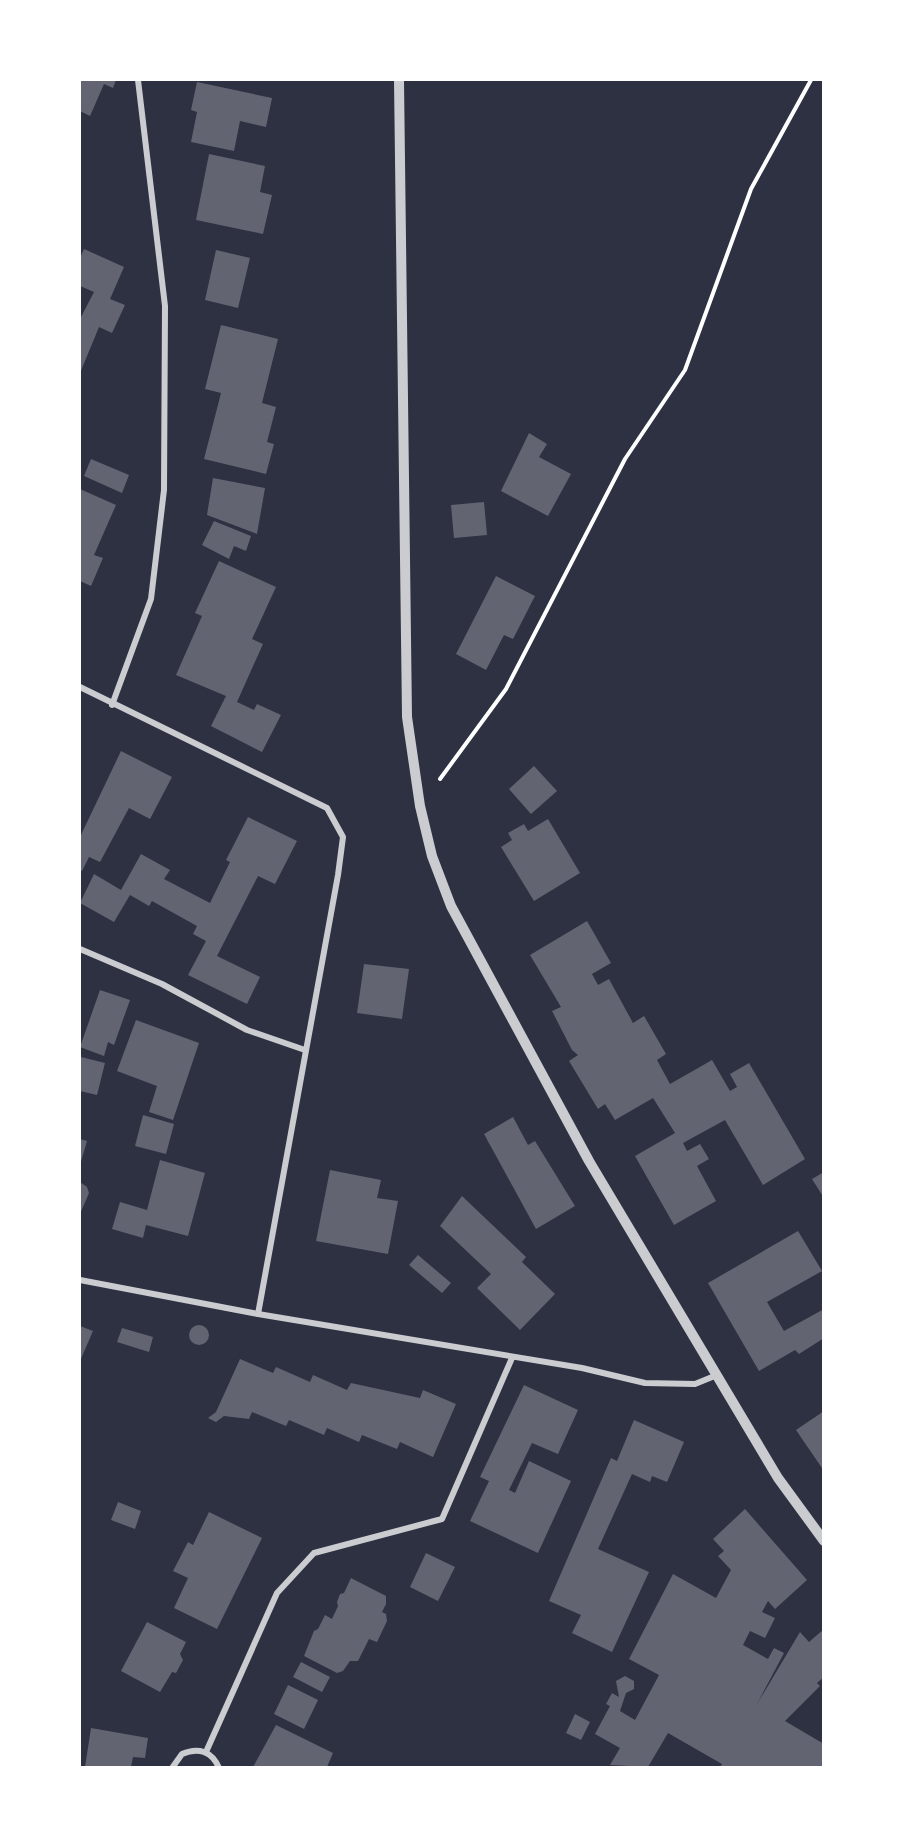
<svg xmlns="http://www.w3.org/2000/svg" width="903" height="1847" viewBox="0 0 903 1847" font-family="'Open Sans',sans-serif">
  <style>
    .building { fill: #626471 }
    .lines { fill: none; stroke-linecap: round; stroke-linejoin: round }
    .path { stroke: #fff; stroke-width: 4 }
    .minor { stroke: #caccd0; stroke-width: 6 }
    .tertiary { stroke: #caccd0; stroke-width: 10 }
  </style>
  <rect width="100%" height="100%" fill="#2d3142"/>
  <g class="building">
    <path d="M 80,80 L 116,80 L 113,88 L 104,84 L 90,116 L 80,111 Z"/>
    <path d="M 197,82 L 272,98 L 266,127 L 240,121 L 234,151 L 191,142 L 197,112 L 191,110 Z"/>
    <path d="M 209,154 L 265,166 L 260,192 L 272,195 L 263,234 L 196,220 Z"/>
    <path d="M 84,249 L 124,267 L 110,299 L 125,305 L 112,333 L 99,327 L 80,373 L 80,319 L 94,292 L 80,286 L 80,258 Z"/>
    <path d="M 216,250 L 250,258 L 238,308 L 205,300 Z"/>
    <path d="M 221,325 L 278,339 L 262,403 L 276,407 L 267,442 L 274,444 L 266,474 L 204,459 L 221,393 L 205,389 Z"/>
    <path d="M 529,433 L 547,444 L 539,457 L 571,474 L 548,516 L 501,491 Z"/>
    <path d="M 91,459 L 129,475 L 122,493 L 84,476 Z"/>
    <path d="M 213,478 L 265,488 L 257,534 L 207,515 Z"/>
    <path d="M 80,489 L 116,505 L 94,555 L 103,558 L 91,586 L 80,581 Z"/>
    <path d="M 484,502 L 487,535 L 454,538 L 451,505 Z"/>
    <path d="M 214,521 L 251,536 L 246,551 L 234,546 L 229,559 L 202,545 Z"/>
    <path d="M 219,561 L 276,587 L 252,639 L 263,644 L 237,702 L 254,710 L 257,704 L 281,715 L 262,752 L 211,726 L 226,696 L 176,675 L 202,616 L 195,613 Z"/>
    <path d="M 496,576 L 535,596 L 513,639 L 504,635 L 486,670 L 456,654 Z"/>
    <path d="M 121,751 L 172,777 L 150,819 L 129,808 L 100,862 L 89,857 L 82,871 L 80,870 L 80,837 Z"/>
    <path d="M 534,766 L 557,791 L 531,814 L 509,789 Z"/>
    <path d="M 248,817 L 297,841 L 275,884 L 258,876 L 217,956 L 260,977 L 247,1004 L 188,975 L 206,941 L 193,934 L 197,926 L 152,901 L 149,906 L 130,895 L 114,922 L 80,903 L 94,874 L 121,890 L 141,854 L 170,870 L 164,879 L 210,903 L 230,862 L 226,860 Z"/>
    <path d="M 548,819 L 580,873 L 534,901 L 501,847 L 512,840 L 508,833 L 524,824 L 528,831 Z"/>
    <path d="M 587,921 L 611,963 L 592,974 L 598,985 L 609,979 L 633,1023 L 644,1016 L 666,1054 L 657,1060 L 670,1084 L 712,1060 L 730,1091 L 737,1087 L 730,1074 L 749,1063 L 805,1159 L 763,1185 L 725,1120 L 683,1143 L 687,1151 L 700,1144 L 709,1159 L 697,1166 L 716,1201 L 674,1225 L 635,1156 L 675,1133 L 653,1098 L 615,1120 L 605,1104 L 598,1109 L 569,1061 L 578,1055 L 572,1050 L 552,1011 L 561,1007 L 530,955 Z"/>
    <path d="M 364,964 L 409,969 L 402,1019 L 357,1013 Z"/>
    <path d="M 100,990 L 130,1000 L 114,1045 L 108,1042 L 104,1056 L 80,1047 Z"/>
    <path d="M 136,1020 L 199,1043 L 173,1120 L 149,1112 L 157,1086 L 117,1071 Z"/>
    <path d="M 81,1057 L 105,1063 L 97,1095 L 80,1091 Z"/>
    <path d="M 143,1115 L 174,1124 L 166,1154 L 135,1146 Z"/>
    <path d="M 513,1117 L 528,1145 L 535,1141 L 575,1206 L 536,1229 L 484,1134 Z"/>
    <path d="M 80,1139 L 87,1141 L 80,1165 Z"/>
    <path d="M 160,1160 L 205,1173 L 188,1236 L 146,1225 L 143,1238 L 112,1229 L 120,1202 L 147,1210 Z"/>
    <path d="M 330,1170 L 381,1180 L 377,1198 L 398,1201 L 388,1254 L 316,1241 Z"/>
    <path d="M 824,1172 L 824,1198 L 812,1179 Z"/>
    <path d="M 80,1182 L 87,1187 L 89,1193 L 80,1214 Z"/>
    <path d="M 462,1196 L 526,1257 L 522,1262 L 555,1294 L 520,1330 L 477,1288 L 491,1274 L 440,1226 Z"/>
    <path d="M 798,1231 L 822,1271 L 767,1302 L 784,1331 L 824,1309 L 824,1338 L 799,1354 L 795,1350 L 759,1371 L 708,1283 Z"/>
    <path d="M 418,1255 L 451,1283 L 442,1293 L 409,1265 Z"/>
    <circle cx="199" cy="1335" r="10"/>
    <path d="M 80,1326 L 93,1331 L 80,1361 Z"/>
    <path d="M 122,1328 L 153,1337 L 149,1352 L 117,1342 Z"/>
    <path d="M 240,1359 L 273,1373 L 276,1367 L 310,1382 L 313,1375 L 347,1390 L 351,1383 L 420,1398 L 423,1390 L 456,1404 L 433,1457 L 400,1442 L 397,1449 L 362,1435 L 359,1442 L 327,1428 L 324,1435 L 289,1420 L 286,1426 L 252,1412 L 249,1419 L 224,1416 L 216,1422 L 208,1418 L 216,1412 Z"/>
    <path d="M 524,1385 L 578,1410 L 558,1454 L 532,1443 L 509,1490 L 515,1493 L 529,1461 L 571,1481 L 538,1553 L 470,1521 L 489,1481 L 480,1477 Z"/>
    <path d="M 824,1411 L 824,1471 L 796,1430 Z"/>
    <path d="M 634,1420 L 684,1442 L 667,1482 L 652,1476 L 650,1482 L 632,1474 L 598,1549 L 649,1572 L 612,1652 L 572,1633 L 581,1615 L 549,1601 L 611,1458 L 617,1461 Z"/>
    <path d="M 118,1502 L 141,1511 L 135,1529 L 111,1520 Z"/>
    <path d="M 745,1509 L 807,1580 L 775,1609 L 768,1601 L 762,1612 L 775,1618 L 765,1638 L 750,1631 L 743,1645 L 768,1659 L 774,1648 L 784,1653 L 757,1704 L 800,1632 L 809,1642 L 824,1629 L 824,1677 L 817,1683 L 820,1686 L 785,1721 L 824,1744 L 824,1767 L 720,1767 L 722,1764 L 668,1733 L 648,1767 L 610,1765 L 620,1748 L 595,1734 L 610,1706 L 606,1704 L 612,1693 L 619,1697 L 616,1681 L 625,1676 L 634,1681 L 634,1689 L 626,1693 L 620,1711 L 635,1720 L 659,1675 L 629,1659 L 673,1574 L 716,1598 L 731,1570 L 718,1556 L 724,1551 L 713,1539 Z"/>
    <path d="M 209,1512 L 262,1538 L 217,1629 L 174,1608 L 188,1578 L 173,1571 L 188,1542 L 193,1545 Z"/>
    <path d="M 426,1553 L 455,1567 L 438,1601 L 410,1587 Z"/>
    <path d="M 351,1578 L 386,1596 L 386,1604 L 382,1612 L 386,1614 L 387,1621 L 377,1642 L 369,1639 L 358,1661 L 350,1661 L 343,1671 L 337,1673 L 304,1656 L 314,1631 L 318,1629 L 325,1615 L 332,1619 L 338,1606 L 337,1602 L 340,1594 L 344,1593 Z"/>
    <path d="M 147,1622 L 186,1642 L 180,1654 L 183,1660 L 176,1673 L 172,1672 L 160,1692 L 121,1671 Z"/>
    <path d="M 301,1662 L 330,1677 L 322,1692 L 293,1677 Z"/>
    <path d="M 288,1685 L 318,1700 L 304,1729 L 274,1714 Z"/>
    <path d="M 575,1714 L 590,1722 L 581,1740 L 566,1733 Z"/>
    <path d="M 276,1725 L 333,1753 L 327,1767 L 253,1767 Z"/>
    <path d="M 91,1728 L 148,1738 L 145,1758 L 133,1757 L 131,1767 L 85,1767 Z"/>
  </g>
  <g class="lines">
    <path class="path" d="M 440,779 L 506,689 L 625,459 L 685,370 L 751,189 L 811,80"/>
    <g class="minor">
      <path d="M 80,687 L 327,808 L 343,837 L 338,875 L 258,1314"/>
      <path d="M 112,705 L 151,599 L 164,490 L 165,306 L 138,80"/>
      <path d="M 80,949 L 162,984 L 247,1030 L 305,1050"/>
      <path d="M 80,1280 L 258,1314 L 582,1368 L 645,1383 L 695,1384 L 717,1375"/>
      <path d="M 206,1752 L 277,1593 L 314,1553 L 442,1519 L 512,1358"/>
      <path d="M 172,1768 L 182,1754 C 198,1747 212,1751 219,1768"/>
    </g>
    <path class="tertiary" d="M 399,80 L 407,717 L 420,806 L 432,856 L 451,906 L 589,1161 L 778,1478 L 824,1541"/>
  </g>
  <rect width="903" height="1847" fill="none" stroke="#ffffff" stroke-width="162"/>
</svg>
